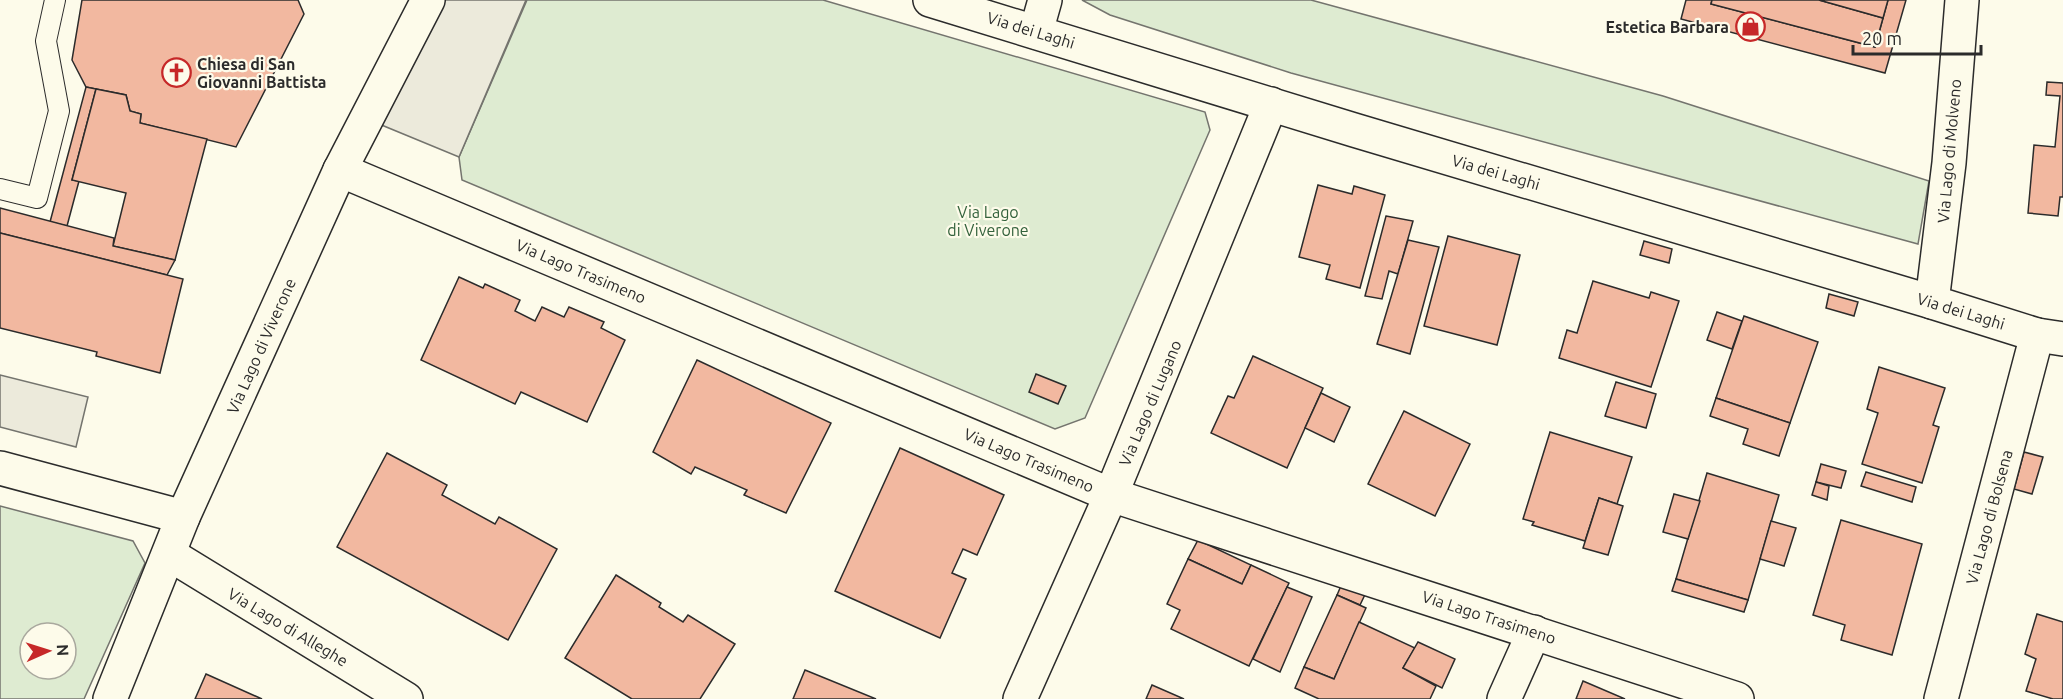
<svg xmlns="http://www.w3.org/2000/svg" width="2063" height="699" viewBox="0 0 2063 699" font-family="Ubuntu,sans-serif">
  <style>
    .green { fill: #deebd1; stroke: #74746e; stroke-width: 1.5; fill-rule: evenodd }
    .parking { fill: #eceadb; stroke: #74746e; stroke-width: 1.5 }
    .building { fill: #f2b8a0; stroke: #2b2b2b; stroke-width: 1.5 }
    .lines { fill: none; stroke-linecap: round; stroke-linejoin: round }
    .lane-casing { stroke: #2b2b2b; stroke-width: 22 }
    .street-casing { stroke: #2b2b2b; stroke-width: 36 }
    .secondary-casing { stroke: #2b2b2b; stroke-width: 36 }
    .lane { stroke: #fdfbea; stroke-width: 20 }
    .street { stroke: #fdfbea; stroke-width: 33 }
    .secondary { stroke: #fdfbea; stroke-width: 33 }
    .labels { text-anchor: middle; stroke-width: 4.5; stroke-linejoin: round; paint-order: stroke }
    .poi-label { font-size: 16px; font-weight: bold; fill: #2b2b2b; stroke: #fdfbea; text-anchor: end }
    .street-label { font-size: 16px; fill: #2b2b2b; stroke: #fdfbea }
    .park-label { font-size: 16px; fill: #34623c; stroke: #fdfbea }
  </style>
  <rect width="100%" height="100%" fill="#fdfbea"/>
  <g class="green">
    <path d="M 527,0 L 823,0 L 1205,112 L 1210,130 L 1085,418 L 1055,429 L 462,180 L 459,157 Z"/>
    <path d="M 1082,0 L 1311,0 L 1663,96 L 1929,181 L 1918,244 L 1291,73 L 1110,15 Z"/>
    <path d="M 0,506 L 133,541 L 145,563 L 84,699 L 0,699 ZM 30,633 L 66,633 L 66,669 L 30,669 Z"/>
  </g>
  <g class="parking">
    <path d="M 428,0 L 526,0 L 459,157 L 367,119 Z"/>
    <path d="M 0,375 L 88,397 L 76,447 L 0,427 Z"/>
  </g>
  <g class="building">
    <path d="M 82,0 L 298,0 L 304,14 L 236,147 L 140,123 L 141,114 L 130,111 L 126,95 L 86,87 L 72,60 Z"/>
    <path d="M 1686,0 L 1712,0 L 1711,4 L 1875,47 L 1888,0 L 1906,0 L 1885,73 L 1681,19 Z"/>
    <path d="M 1712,0 L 1819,0 L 1883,18 L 1875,47 L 1711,4 Z"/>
    <path d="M 1819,0 L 1888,0 L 1883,18 Z"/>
    <path d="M 2047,82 L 2063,83 L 2063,197 L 2060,197 L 2058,216 L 2028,213 L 2034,145 L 2055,147 L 2060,96 L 2046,95 Z"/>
    <path d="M 86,87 L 96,89 L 72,180 L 79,181 L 67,226 L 50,222 Z"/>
    <path d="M 96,89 L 126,95 L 130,111 L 141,114 L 140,123 L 207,139 L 175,260 L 113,246 L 126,193 L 72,180 Z"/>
    <path d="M 1318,185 L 1352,194 L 1354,186 L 1385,195 L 1360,288 L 1326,279 L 1330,265 L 1299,257 Z"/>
    <path d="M 0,208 L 114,238 L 113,246 L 175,260 L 167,275 L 0,233 Z"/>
    <path d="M 1386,216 L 1413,221 L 1398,274 L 1389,271 L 1382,299 L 1365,296 Z"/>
    <path d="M 0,233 L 183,279 L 160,373 L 96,356 L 97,352 L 0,328 Z"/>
    <path d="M 1448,236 L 1520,255 L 1497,345 L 1424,326 Z"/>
    <path d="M 1408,240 L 1439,247 L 1410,354 L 1377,344 Z"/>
    <path d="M 1644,241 L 1672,249 L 1669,263 L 1640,255 Z"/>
    <path d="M 459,277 L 483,288 L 485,284 L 520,300 L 515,311 L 535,321 L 542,307 L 564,317 L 569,307 L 604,322 L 601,328 L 625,340 L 587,422 L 521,392 L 515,404 L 421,360 Z"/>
    <path d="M 1593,281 L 1649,298 L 1651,292 L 1679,301 L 1651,387 L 1559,358 L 1567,330 L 1577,333 Z"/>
    <path d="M 1829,294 L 1858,302 L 1854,316 L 1826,308 Z"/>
    <path d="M 1717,312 L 1742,321 L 1732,349 L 1707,340 Z"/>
    <path d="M 1744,316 L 1818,342 L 1790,423 L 1716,398 Z"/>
    <path d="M 1253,356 L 1323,388 L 1287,468 L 1211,433 L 1228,396 L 1234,398 Z"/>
    <path d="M 697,360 L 831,423 L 786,513 L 744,495 L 747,490 L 695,467 L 691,474 L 653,452 Z"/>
    <path d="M 1879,367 L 1945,388 L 1933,425 L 1939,427 L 1922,483 L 1862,464 L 1878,413 L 1867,409 Z"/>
    <path d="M 1036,374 L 1066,386 L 1058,404 L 1029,392 Z"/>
    <path d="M 1616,382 L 1656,394 L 1646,428 L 1605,416 Z"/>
    <path d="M 1321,393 L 1350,407 L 1334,442 L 1305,428 Z"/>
    <path d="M 1716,398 L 1790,423 L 1779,456 L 1743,444 L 1748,429 L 1710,416 Z"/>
    <path d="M 1404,411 L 1470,444 L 1435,516 L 1368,484 Z"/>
    <path d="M 1550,432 L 1632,457 L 1617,504 L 1599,498 L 1585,541 L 1532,525 L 1534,522 L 1523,519 Z"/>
    <path d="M 900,448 L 1004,495 L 977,555 L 963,549 L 952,573 L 966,579 L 940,638 L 835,591 Z"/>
    <path d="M 2024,452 L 2043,457 L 2032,494 L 2014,489 Z"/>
    <path d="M 387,453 L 447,485 L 442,495 L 495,524 L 499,517 L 557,549 L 508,640 L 337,547 Z"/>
    <path d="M 1821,464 L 1846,471 L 1841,488 L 1816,482 Z"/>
    <path d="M 1866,472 L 1916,487 L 1912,502 L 1861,486 Z"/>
    <path d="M 1707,473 L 1779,495 L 1748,600 L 1676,579 Z"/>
    <path d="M 1816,482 L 1829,486 L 1827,500 L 1812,495 Z"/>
    <path d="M 1674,494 L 1700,501 L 1688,539 L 1663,532 Z"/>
    <path d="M 1599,498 L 1623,506 L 1608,555 L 1583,548 Z"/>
    <path d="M 1841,520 L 1922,544 L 1892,655 L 1841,640 L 1845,625 L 1813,615 Z"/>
    <path d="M 1771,521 L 1796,528 L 1784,566 L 1760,559 Z"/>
    <path d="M 1198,540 L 1251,565 L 1242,584 L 1188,559 Z"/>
    <path d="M 1188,559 L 1242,584 L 1251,565 L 1289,583 L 1249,666 L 1171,629 L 1180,610 L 1167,604 Z"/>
    <path d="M 1347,572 L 1371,582 L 1360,605 L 1337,595 Z"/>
    <path d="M 616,575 L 661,603 L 659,607 L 683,622 L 688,615 L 735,644 L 700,699 L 632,699 L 565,658 Z"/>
    <path d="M 1676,579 L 1748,600 L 1744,612 L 1672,591 Z"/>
    <path d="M 1287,587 L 1312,597 L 1280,672 L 1253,659 Z"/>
    <path d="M 1337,595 L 1366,608 L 1334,679 L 1304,667 Z"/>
    <path d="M 2037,614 L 2063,622 L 2063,699 L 2053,699 L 2026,691 L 2036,659 L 2025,654 Z"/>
    <path d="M 1359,622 L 1415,648 L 1403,668 L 1436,686 L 1430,699 L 1319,699 L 1295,688 L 1304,667 L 1334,679 Z"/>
    <path d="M 1418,642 L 1455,659 L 1442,688 L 1403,668 Z"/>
    <path d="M 805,670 L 876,699 L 793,699 Z"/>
    <path d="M 206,674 L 262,699 L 195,699 Z"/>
    <path d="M 1583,681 L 1625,699 L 1576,699 Z"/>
    <path d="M 1152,685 L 1184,699 L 1146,699 Z"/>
  </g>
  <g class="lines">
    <defs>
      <path id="lane" d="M 0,189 L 37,198 L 59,111 L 46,41 L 55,0"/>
      <g id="street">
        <path d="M 1962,0 L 1949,163 L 1932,302 L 2037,335 L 2063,339"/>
        <path d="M 1036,32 L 1045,0"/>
        <path d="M 340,170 L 1111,495 L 1737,699"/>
        <path d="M 0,468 L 183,517"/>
        <path d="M 169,554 L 406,699"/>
        <path d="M 110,699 L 183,517 L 340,170 L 428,0"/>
        <path d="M 1504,699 L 1534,632"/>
        <path d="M 1941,699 L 2037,335"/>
      </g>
      <g id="secondary">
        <path d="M 930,0 L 1354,130 L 1932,302"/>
        <path d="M 1020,699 L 1111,495 L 1271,104"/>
      </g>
    </defs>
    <use href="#lane" class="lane-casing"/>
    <use href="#street" class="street-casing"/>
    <use href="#secondary" class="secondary-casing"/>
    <use href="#lane" class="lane"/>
    <use href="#street" class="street"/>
    <use href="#secondary" class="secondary"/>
  </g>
  <defs>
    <symbol id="shop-ring" viewBox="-11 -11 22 22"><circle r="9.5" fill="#fdfbea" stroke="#c62828" stroke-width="1.5"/><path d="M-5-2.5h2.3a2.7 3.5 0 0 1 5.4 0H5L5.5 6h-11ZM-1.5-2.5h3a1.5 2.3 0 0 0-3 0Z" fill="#c62828"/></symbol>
    <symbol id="church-ring" viewBox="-11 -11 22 22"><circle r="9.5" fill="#fdfbea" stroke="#c62828" stroke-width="1.5"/><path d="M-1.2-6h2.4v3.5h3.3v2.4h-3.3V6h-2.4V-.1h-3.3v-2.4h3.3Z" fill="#c62828"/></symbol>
  </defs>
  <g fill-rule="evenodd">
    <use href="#shop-ring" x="1734" y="10" width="33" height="33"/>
    <use href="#church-ring" x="160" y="56" width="33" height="33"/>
  </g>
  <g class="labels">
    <g class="poi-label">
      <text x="1729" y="33">Estetica Barbara</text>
      <text x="197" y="70" text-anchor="start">Chiesa di San<tspan x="197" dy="18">Giovanni Battista</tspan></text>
    </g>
    <g class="street-label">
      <text transform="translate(1031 30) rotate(17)" y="6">Via dei Laghi</text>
      <text transform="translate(1949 151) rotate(-85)" y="6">Via Lago di Molveno</text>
      <text transform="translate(1496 172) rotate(16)" y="6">Via dei Laghi</text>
      <text transform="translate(581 271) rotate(23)" y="6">Via Lago Trasimeno</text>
      <text transform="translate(1961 311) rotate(17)" y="6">Via dei Laghi</text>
      <text transform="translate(261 346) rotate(-66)" y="6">Via Lago di Viverone</text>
      <text transform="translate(1150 403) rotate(-67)" y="6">Via Lago di Lugano</text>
      <text transform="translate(1029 460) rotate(23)" y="6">Via Lago Trasimeno</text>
      <text transform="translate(1989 517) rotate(-75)" y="6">Via Lago di Bolsena</text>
      <text transform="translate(1489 617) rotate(18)" y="6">Via Lago Trasimeno</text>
      <text transform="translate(288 627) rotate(31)" y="6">Via Lago di Alleghe</text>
    </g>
    <g class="park-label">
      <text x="988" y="218">Via Lago<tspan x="988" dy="18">di Viverone</tspan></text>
    </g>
  </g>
  <g transform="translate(48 651) rotate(87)"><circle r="28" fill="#fdfbea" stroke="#a9a89e" stroke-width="1.5"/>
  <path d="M0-4.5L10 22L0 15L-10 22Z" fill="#c62828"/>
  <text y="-9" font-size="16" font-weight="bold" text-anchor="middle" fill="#2b2b2b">N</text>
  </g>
  <path d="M1853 45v9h128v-9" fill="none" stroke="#2b2b2b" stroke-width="3"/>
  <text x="1862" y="45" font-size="18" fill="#2b2b2b" stroke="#fdfbea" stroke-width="4.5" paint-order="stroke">20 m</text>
</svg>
